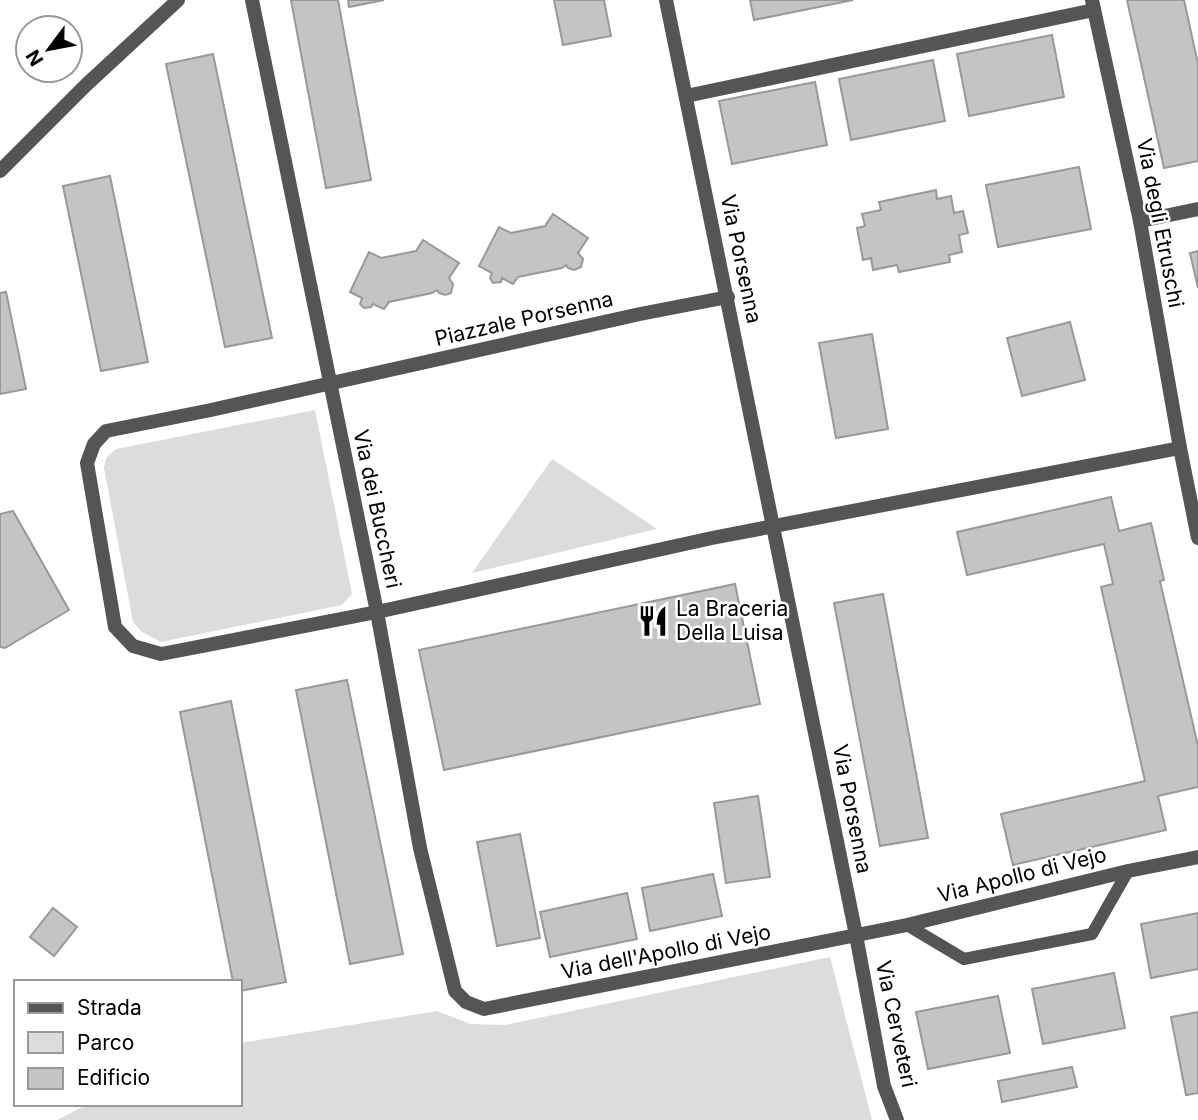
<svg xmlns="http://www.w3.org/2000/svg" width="1198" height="1120" viewBox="0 0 1198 1120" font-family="Inter,sans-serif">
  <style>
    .green { fill: #dcdcdc }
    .building { fill: #c4c4c4; stroke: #999; stroke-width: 2 }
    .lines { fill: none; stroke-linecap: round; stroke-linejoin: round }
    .lane { stroke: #555; stroke-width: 12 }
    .street { stroke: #555; stroke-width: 14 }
    .labels { text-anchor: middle; stroke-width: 5; stroke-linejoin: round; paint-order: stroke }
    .street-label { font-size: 21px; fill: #000; stroke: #fff }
    .poi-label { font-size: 21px; fill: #000; stroke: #fff; text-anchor: start }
  </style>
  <rect width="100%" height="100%" fill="#fff"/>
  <g class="green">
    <path d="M 315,410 L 352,594 L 342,605 L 161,642 L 142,632 L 133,622 L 104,468 L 106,458 L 116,449 Z"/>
    <path d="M 552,459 L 657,529 L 472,573 Z"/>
    <path d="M 830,957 L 872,1120 L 57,1120 L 88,1104 L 240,1104 L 240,1043 L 437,1011 L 471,1024 L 505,1025 Z"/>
  </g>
  <g class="building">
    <path d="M 291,0 L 338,0 L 371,180 L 326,188 Z"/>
    <path d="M 348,0 L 384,0 L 349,7 Z"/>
    <path d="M 554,0 L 604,0 L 611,36 L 563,45 Z"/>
    <path d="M 750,0 L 853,0 L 754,20 Z"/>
    <path d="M 1127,0 L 1184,0 L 1198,64 L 1198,161 L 1164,168 Z"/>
    <path d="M 1052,35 L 1064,97 L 969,116 L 957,54 Z"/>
    <path d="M 213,54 L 272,338 L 225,347 L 166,64 Z"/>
    <path d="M 933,60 L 945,121 L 851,140 L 839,79 Z"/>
    <path d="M 815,82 L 827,145 L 732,164 L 719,101 Z"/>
    <path d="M 1079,167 L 1091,229 L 998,247 L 986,185 Z"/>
    <path d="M 110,176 L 148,362 L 101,371 L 63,186 Z"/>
    <path d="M 936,190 L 937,199 L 951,196 L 954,213 L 963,211 L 968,233 L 959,235 L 962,252 L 949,255 L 950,262 L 899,272 L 897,265 L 873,270 L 871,258 L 863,260 L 857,228 L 865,226 L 862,214 L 881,210 L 879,202 Z"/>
    <path d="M 553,214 L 588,238 L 578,253 L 583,259 L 581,267 L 574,270 L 568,268 L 566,265 L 562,268 L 518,277 L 513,284 L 502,278 L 501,282 L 493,283 L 490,278 L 492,273 L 479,266 L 499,227 L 511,233 L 545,226 Z"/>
    <path d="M 423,240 L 459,263 L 449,278 L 453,284 L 451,293 L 445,295 L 439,293 L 437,290 L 432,293 L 389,302 L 384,309 L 373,304 L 371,307 L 364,308 L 360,304 L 362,298 L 350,292 L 369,252 L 381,258 L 416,251 Z"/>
    <path d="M 1198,251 L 1198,288 L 1190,253 Z"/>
    <path d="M 6,292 L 26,389 L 0,394 L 0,293 Z"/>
    <path d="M 1070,322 L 1085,380 L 1022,396 L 1007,338 Z"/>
    <path d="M 872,334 L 888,429 L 836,438 L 819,343 Z"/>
    <path d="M 1111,497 L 1119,531 L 1151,523 L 1164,580 L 1160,581 L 1198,746 L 1198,787 L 1158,796 L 1166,830 L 1013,865 L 1001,814 L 1145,781 L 1101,587 L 1113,584 L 1104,544 L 967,575 L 957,532 Z"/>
    <path d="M 13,511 L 69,610 L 5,648 L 0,647 L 0,514 Z"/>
    <path d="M 735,584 L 760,704 L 444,770 L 419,650 Z"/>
    <path d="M 883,594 L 928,838 L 880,846 L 834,603 Z"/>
    <path d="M 347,680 L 403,954 L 350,964 L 296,690 Z"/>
    <path d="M 231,701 L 286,982 L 240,991 L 240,982 L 233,982 L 180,712 Z"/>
    <path d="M 758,796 L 770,877 L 726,883 L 714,803 Z"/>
    <path d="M 520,834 L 540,938 L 497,946 L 477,842 Z"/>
    <path d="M 713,874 L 722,916 L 650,931 L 642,888 Z"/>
    <path d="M 627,893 L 637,939 L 550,957 L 540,912 Z"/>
    <path d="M 53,908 L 77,927 L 54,956 L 30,937 Z"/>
    <path d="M 1198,913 L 1198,969 L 1151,978 L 1141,924 Z"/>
    <path d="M 1114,973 L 1125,1028 L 1043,1044 L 1032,989 Z"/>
    <path d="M 998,996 L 1010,1053 L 928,1069 L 916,1012 Z"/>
    <path d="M 1198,1012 L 1198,1093 L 1186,1095 L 1171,1017 Z"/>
    <path d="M 1072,1067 L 1077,1087 L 1002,1102 L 998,1081 Z"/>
  </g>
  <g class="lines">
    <path class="lane" d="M 907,925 L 964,959 L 1092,934 L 1128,871"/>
    <g class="street">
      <path d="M 252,0 L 377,612 L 420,848 L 455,991 L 466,1002 L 484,1009 L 907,925 L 1128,871 L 1198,857"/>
      <path d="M 666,0 L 856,935 L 884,1086 L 897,1120"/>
      <path d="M 1092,0 L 1140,221 L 1180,448 L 1198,538"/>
      <path d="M 686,96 L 1094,10"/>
      <path d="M 0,171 L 86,85 L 178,0"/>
      <path d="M 1140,221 L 1198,209"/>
      <path d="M 728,297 L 640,314 L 211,410 L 106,431 L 94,444 L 87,463 L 115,627 L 133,646 L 161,654 L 377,612 L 712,538 L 1180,448"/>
    </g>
  </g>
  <defs>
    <symbol id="restaurant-bare" viewBox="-9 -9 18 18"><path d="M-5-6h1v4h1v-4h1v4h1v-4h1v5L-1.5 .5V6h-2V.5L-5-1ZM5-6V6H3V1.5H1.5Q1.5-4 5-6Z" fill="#000" stroke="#fff" stroke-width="2.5" paint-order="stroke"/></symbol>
  </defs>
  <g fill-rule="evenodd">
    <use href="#restaurant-bare" x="631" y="599" width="44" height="44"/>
  </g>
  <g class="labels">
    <g class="street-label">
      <text transform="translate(1160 223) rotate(79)" y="7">Via degli Etruschi</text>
      <text transform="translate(741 259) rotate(78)" y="7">Via Porsenna</text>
      <text transform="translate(524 319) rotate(-13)" y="7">Piazzale Porsenna</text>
      <text transform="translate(377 509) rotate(78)" y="7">Via dei Buccheri</text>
      <text transform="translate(852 809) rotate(79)" y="7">Via Porsenna</text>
      <text transform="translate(1022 875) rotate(-14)" y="7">Via Apollo di Vejo</text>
      <text transform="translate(666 952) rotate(-11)" y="7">Via dell'Apollo di Vejo</text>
      <text transform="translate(896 1024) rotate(78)" y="7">Via Cerveteri</text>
    </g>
    <g class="poi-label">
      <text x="676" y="616">La Braceria<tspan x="676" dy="24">Della Luisa</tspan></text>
    </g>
  </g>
  <rect x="14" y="980" width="228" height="126" fill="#ffffff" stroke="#999999" stroke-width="2"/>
  <rect x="28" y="1003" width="35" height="10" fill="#555555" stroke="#999999" stroke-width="2"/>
  <text x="77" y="1015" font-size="21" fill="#000000">Strada</text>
  <rect x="28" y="1032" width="35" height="21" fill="#dcdcdc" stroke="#999999" stroke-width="2"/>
  <text x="77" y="1050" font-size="21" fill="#000000">Parco</text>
  <rect x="28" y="1068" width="35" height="21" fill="#c4c4c4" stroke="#999999" stroke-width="2"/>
  <text x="77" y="1085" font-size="21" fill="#000000">Edificio</text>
  <g transform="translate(49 49) rotate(238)"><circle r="33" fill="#ffffff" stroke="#999999" stroke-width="2"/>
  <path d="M0-5L12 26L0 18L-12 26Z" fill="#000000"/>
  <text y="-10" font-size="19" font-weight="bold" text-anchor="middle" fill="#000000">N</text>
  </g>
</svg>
